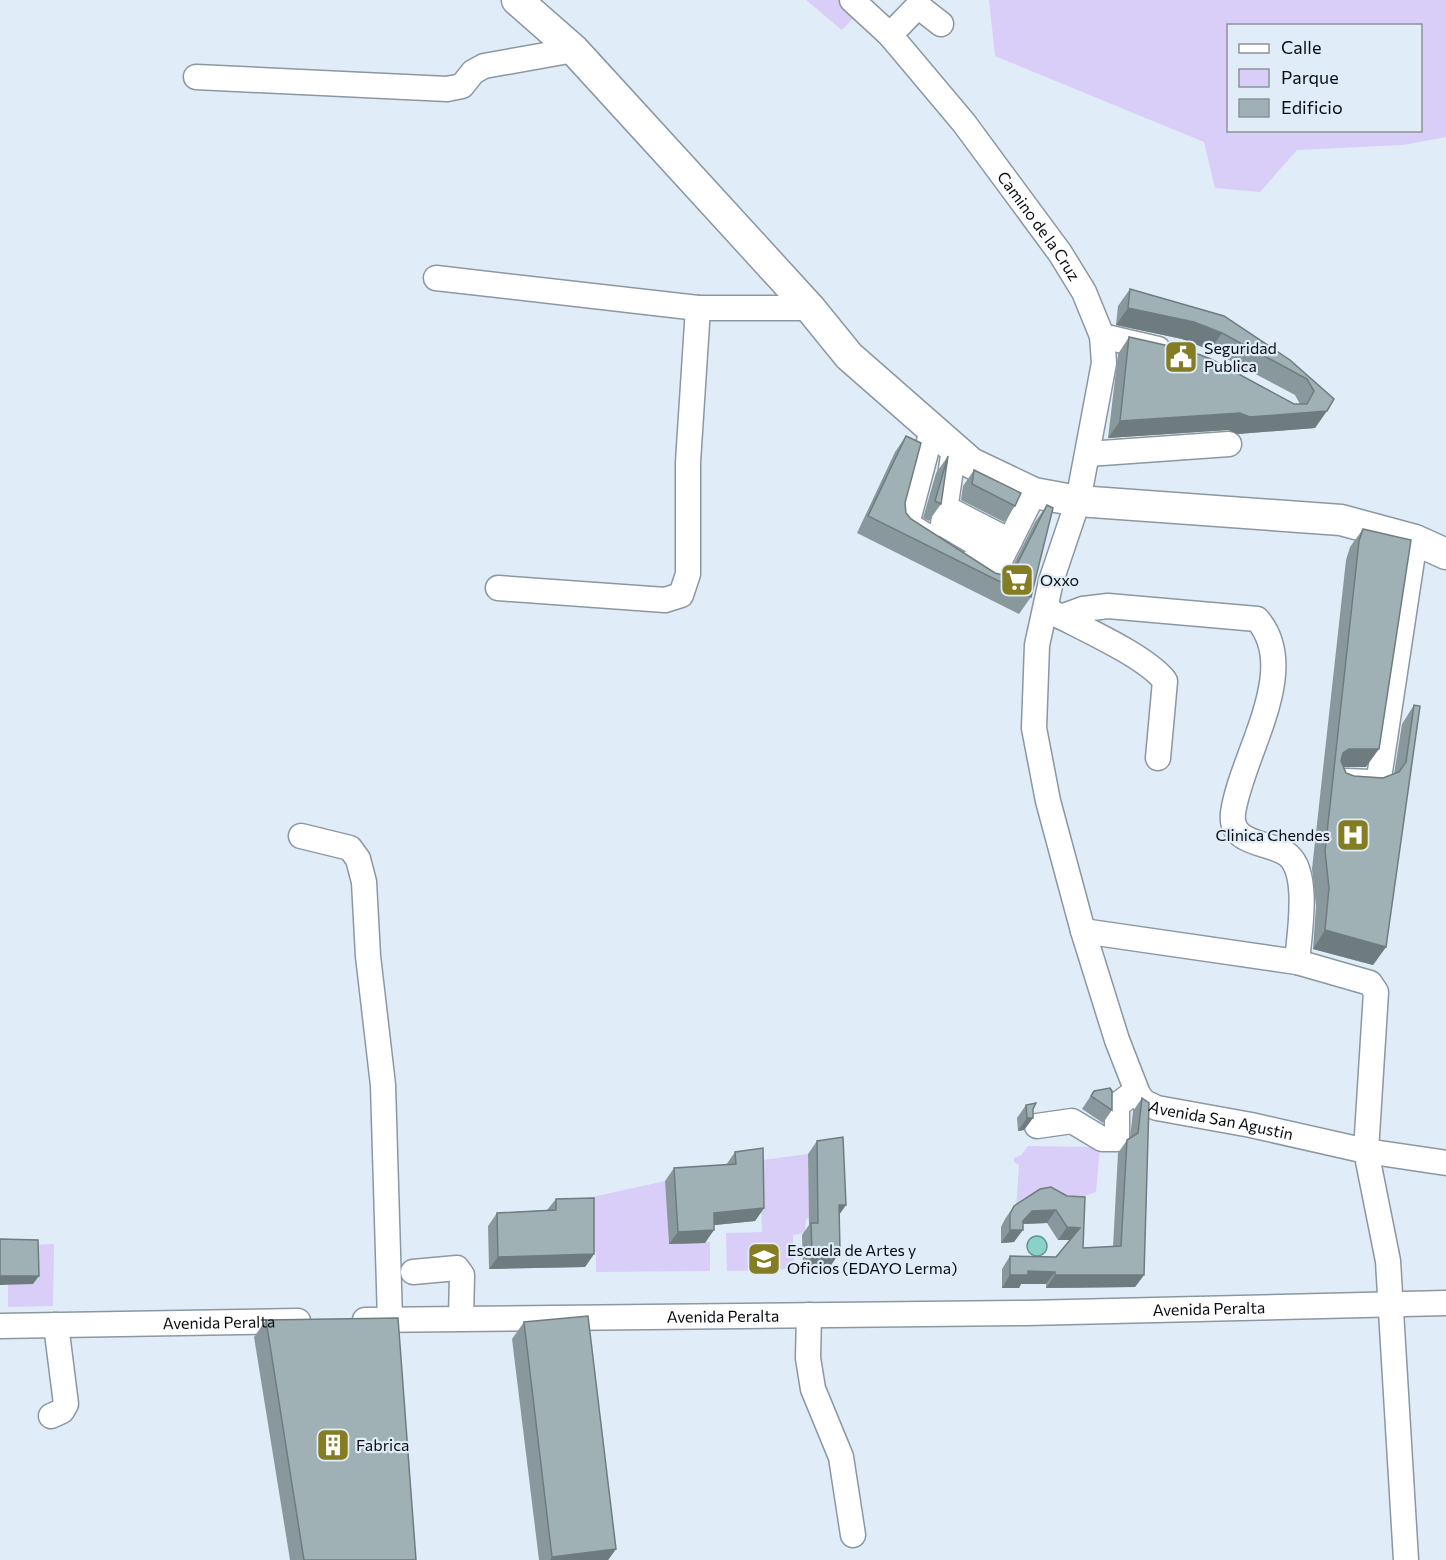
<svg xmlns="http://www.w3.org/2000/svg" width="1446" height="1560" viewBox="0 0 1446 1560" font-family="Commissioner,sans-serif">
  <style>
    .green { fill: #d8cef7; fill-rule: evenodd }
    .water { fill: #8ad1ca; stroke: #639692; stroke-width: 1.5 }
    .lines { fill: none; stroke-linecap: round; stroke-linejoin: round }
    .minor-casing { stroke: #8b97a2; stroke-width: 27 }
    .major-casing { stroke: #8b97a2; stroke-width: 33 }
    .minor { stroke: #fff; stroke-width: 24 }
    .major { stroke: #fff; stroke-width: 30 }
    .wall { fill: #89989c }
    .shaded-wall { fill: #6f7c7f }
    .building { fill: #9fb1b5; stroke: #6f7c7f; stroke-width: 1.5 }
    .labels { text-anchor: middle; stroke-width: 4.5; stroke-linejoin: round; paint-order: stroke }
    .street-label { font-size: 16px; fill: #080c10; stroke: #e0edf8 }
    .poi-label { font-size: 16px; fill: #080c10; stroke: #e0edf8; text-anchor: start }
  </style>
  <rect width="100%" height="100%" fill="#e0edf8"/>
  <g class="green">
    <path d="M 806,0 L 870,0 L 842,30 Z"/>
    <path d="M 989,0 L 1446,0 L 1446,137 L 1403,145 L 1297,150 L 1260,192 L 1215,188 L 1204,142 L 995,56 ZM 1228,26 L 1420,26 L 1420,130 L 1228,130 Z"/>
    <path d="M 1028,1146 L 1100,1147 L 1096,1192 L 1079,1198 L 1016,1210 L 1019,1165 L 1014,1162 L 1014,1158 L 1021,1155 Z"/>
    <path d="M 808,1154 L 809,1218 L 806,1219 L 805,1233 L 793,1235 L 794,1269 L 727,1271 L 726,1233 L 762,1232 L 760,1184 L 754,1161 Z"/>
    <path d="M 665,1181 L 669,1244 L 710,1242 L 710,1271 L 596,1272 L 596,1252 L 590,1252 L 588,1198 Z"/>
    <path d="M 54,1244 L 53,1306 L 8,1307 L 8,1284 L 33,1245 Z"/>
  </g>
  <circle class="water" cx="1037" cy="1246" r="10"/>
  <g class="lines">
    <defs>
      <g id="minor">
        <path id="s1" d="M 852,0 L 890,35 L 964,123 L 1060,253 L 1084,292 L 1102,336 L 1104,363 L 1078,501 L 1051,581 L 1037,645 L 1034,728 L 1048,801 L 1083,931 L 1117,1040 L 1138,1094 L 1144,1102 L 1157,1108 L 1251,1125 L 1366,1151 L 1388,1261 L 1406,1560"/>
        <path d="M 890,35 L 918,6 L 941,24"/>
        <path d="M 196,77 L 447,89 L 462,86 L 473,72 L 484,66 L 574,50"/>
        <path d="M 436,278 L 698,308 L 810,308"/>
        <path d="M 1102,336 L 1158,349"/>
        <path d="M 954,449 L 943,524 L 1001,558"/>
        <path d="M 1088,454 L 1229,444"/>
        <path d="M 946,508 L 1010,541"/>
        <path d="M 927,536 L 907,524 L 932,430"/>
        <path d="M 969,563 L 991,578 L 1034,493"/>
        <path d="M 498,588 L 665,600 L 681,595 L 688,574 L 688,462 L 698,308"/>
        <path d="M 1052,612 C 1082,628 1146,656 1165,681 L 1158,758"/>
        <path d="M 1061,617 L 1083,609 L 1108,606 L 1257,619 C 1302,670 1241,755 1233,813 C 1229,847 1273,841 1289,856 C 1310,875 1299,936 1297,962"/>
        <path d="M 1347,781 L 1371,782 L 1379,778 L 1415,540"/>
        <path d="M 301,836 L 350,848 L 358,859 L 364,882 L 368,956 L 383,1085 L 390,1320"/>
        <path d="M 1083,931 L 1297,962 L 1370,983 L 1376,992 L 1366,1151 L 1446,1163"/>
        <path d="M 1037,1126 L 1072,1121 L 1102,1139 L 1117,1139 L 1117,1105 L 1136,1091"/>
        <path d="M 413,1272 L 457,1268 L 462,1275 L 461,1318"/>
        <path d="M 809,1315 L 808,1358 L 813,1389 L 841,1457 L 853,1535"/>
        <path id="s2" d="M 365,1320 L 1027,1313 L 1446,1303"/>
        <path id="s3" d="M 0,1326 L 298,1321"/>
        <path d="M 51,1416 L 62,1411 L 66,1404 L 56,1325"/>
      </g>
      <path id="major" d="M 517,0 L 574,50 L 810,308 L 849,356 L 971,463 L 1034,493 L 1078,501 L 1341,520 L 1415,540 L 1446,554"/>
    </defs>
    <use href="#minor" class="minor-casing"/>
    <use href="#major" class="major-casing"/>
    <use href="#minor" class="minor"/>
    <use href="#major" class="major"/>
  </g>
  <g class="wall">
    <path d="M 1130,289 L 1224,316 L 1334,399 L 1315,428 L 1238,434 L 1228,430 L 1108,438 L 1118,354 L 1129,337 L 1294,404 L 1300,404 L 1295,395 L 1210,350 L 1182,339 L 1116,325 L 1118,306 Z"/>
    <path d="M 906,436 L 905,503 L 906,513 L 911,519 L 995,573 L 1003,575 L 1010,571 L 1035,522 L 1047,505 L 1031,597 L 1019,614 L 857,533 L 895,452 Z"/>
    <path d="M 948,456 L 941,504 L 929,521 L 923,518 L 936,473 Z"/>
    <path d="M 974,470 L 1015,506 L 1004,522 L 961,500 L 963,486 Z"/>
    <path d="M 1363,529 L 1366,767 L 1343,767 L 1346,773 L 1354,776 L 1383,778 L 1394,774 L 1402,724 L 1414,705 L 1386,947 L 1373,965 L 1313,949 L 1316,906 L 1312,869 L 1346,560 L 1350,547 Z"/>
    <path d="M 1094,1091 L 1112,1110 L 1103,1123 L 1082,1109 Z"/>
    <path d="M 1142,1098 L 1144,1275 L 1135,1287 L 1046,1288 L 1046,1284 L 1021,1284 L 1019,1288 L 1002,1288 L 1002,1269 L 1010,1256 L 1056,1257 L 1070,1240 L 1058,1240 L 1047,1223 L 1023,1224 L 1014,1242 L 1001,1243 L 1001,1227 L 1005,1219 L 1014,1206 L 1051,1187 L 1083,1248 L 1113,1247 L 1118,1153 L 1127,1140 L 1130,1138 L 1133,1111 Z"/>
    <path d="M 1026,1105 L 1033,1109 L 1033,1118 L 1024,1130 L 1018,1131 L 1017,1118 Z"/>
    <path d="M 817,1141 L 846,1205 L 839,1214 L 840,1252 L 831,1265 L 803,1267 L 802,1235 L 809,1225 L 808,1154 Z"/>
    <path d="M 735,1152 L 764,1208 L 755,1221 L 714,1225 L 705,1243 L 669,1244 L 665,1181 L 674,1168 L 726,1165 Z"/>
    <path d="M 556,1199 L 594,1254 L 585,1267 L 489,1269 L 488,1226 L 497,1213 L 547,1210 Z"/>
    <path d="M 266,1320 L 416,1560 L 290,1560 L 254,1337 Z"/>
    <path d="M 524,1322 L 616,1549 L 608,1560 L 539,1560 L 512,1339 Z"/>
  </g>
  <g class="shaded-wall">
    <path d="M 1128,308 L 1194,322 L 1222,333 L 1210,350 L 1182,339 L 1116,325 Z"/>
    <path d="M 1327,411 L 1315,428 L 1238,434 L 1228,430 L 1108,438 L 1120,421 L 1240,413 Z"/>
    <path d="M 1349,749 L 1379,749 L 1366,767 L 1336,767 L 1343,753 Z"/>
    <path d="M 1325,930 L 1386,947 L 1373,965 L 1313,949 Z"/>
    <path d="M 1027,1118 L 1033,1118 L 1024,1130 L 1018,1131 Z"/>
    <path d="M 839,1205 L 846,1205 L 837,1218 Z"/>
    <path d="M 764,1208 L 755,1221 L 705,1226 L 714,1213 Z"/>
    <path d="M 1056,1210 L 1047,1223 L 1023,1224 L 1023,1230 L 1014,1242 L 1001,1243 L 1010,1230 L 1023,1221 L 1032,1211 Z"/>
    <path d="M 1067,1227 L 1080,1228 L 1071,1240 L 1058,1240 Z"/>
    <path d="M 714,1230 L 705,1243 L 669,1244 L 678,1232 Z"/>
    <path d="M 840,1252 L 831,1265 L 803,1267 L 812,1254 Z"/>
    <path d="M 594,1254 L 585,1267 L 489,1269 L 498,1257 Z"/>
    <path d="M 1028,1271 L 1055,1272 L 1046,1284 L 1021,1284 L 1019,1288 L 1002,1288 L 1010,1275 Z"/>
    <path d="M 1055,1275 L 1144,1275 L 1135,1287 L 1046,1288 Z"/>
    <path d="M 0,1276 L 39,1276 L 33,1284 L 0,1285 Z"/>
    <path d="M 616,1549 L 608,1560 L 550,1560 L 552,1557 Z"/>
  </g>
  <g class="building">
    <path d="M 1130,289 L 1224,316 L 1290,360 L 1334,399 L 1327,411 L 1250,417 L 1240,413 L 1120,421 L 1129,337 L 1187,350 L 1211,359 L 1294,404 L 1307,404 L 1314,391 L 1307,379 L 1222,333 L 1194,322 L 1128,308 Z"/>
    <path d="M 906,436 L 921,443 L 905,503 L 906,513 L 911,519 L 995,573 L 1003,575 L 1015,568 L 1047,505 L 1053,508 L 1031,597 L 868,516 Z"/>
    <path d="M 948,456 L 941,504 L 935,501 Z"/>
    <path d="M 974,470 L 1021,493 L 1015,506 L 972,484 Z"/>
    <path d="M 1363,529 L 1411,540 L 1379,749 L 1349,749 L 1343,753 L 1341,761 L 1346,773 L 1354,776 L 1383,778 L 1399,772 L 1406,762 L 1414,705 L 1420,706 L 1386,947 L 1325,930 L 1329,888 L 1325,851 L 1359,541 Z"/>
    <path d="M 1110,1088 L 1112,1091 L 1112,1110 L 1091,1096 L 1094,1091 Z"/>
    <path d="M 1142,1098 L 1149,1103 L 1144,1275 L 1055,1275 L 1055,1272 L 1028,1271 L 1028,1275 L 1010,1275 L 1010,1256 L 1056,1257 L 1080,1228 L 1067,1227 L 1056,1210 L 1032,1211 L 1023,1221 L 1023,1230 L 1010,1230 L 1010,1214 L 1014,1206 L 1040,1189 L 1051,1187 L 1067,1196 L 1085,1197 L 1083,1248 L 1121,1246 L 1127,1140 L 1138,1133 Z"/>
    <path d="M 1036,1103 L 1033,1109 L 1033,1118 L 1027,1118 L 1026,1105 Z"/>
    <path d="M 843,1137 L 846,1205 L 839,1205 L 840,1252 L 812,1254 L 811,1223 L 818,1223 L 817,1141 Z"/>
    <path d="M 763,1148 L 764,1208 L 714,1213 L 714,1230 L 678,1232 L 674,1168 L 736,1164 L 735,1152 Z"/>
    <path d="M 594,1198 L 594,1254 L 498,1257 L 497,1213 L 556,1210 L 556,1199 Z"/>
    <path d="M 0,1239 L 38,1240 L 39,1276 L 0,1276 Z"/>
    <path d="M 588,1316 L 616,1549 L 552,1557 L 524,1322 Z"/>
    <path d="M 398,1318 L 416,1560 L 304,1560 L 266,1320 Z"/>
  </g>
  <defs>
    <symbol id="civic-square" viewBox="-11 -11 22 22"><rect x="-9" y="-9" width="18" height="18" rx="4" fill="#847d24" stroke="#e0edf8"/><path d="M-.6-6.5H3V-4.5H.6V-3L4-1V1h2V6H-6V1h2V-1L-.6-3ZM-1.2 2.5V6h2.4V2.5Z" fill="#fff"/></symbol>
    <symbol id="supermarket-square" viewBox="-11 -11 22 22"><rect x="-9" y="-9" width="18" height="18" rx="4" fill="#847d24" stroke="#e0edf8"/><path d="M-6-5.5h2.5l.6 2H6L4.5 2H-2.5L-4.4-4H-6ZM-1.5 3.2a1.3 1.3 0 1 0 .1 0ZM3 3.2a1.3 1.3 0 1 0 .1 0Z" fill="#fff"/></symbol>
    <symbol id="hospital-square" viewBox="-11 -11 22 22"><rect x="-9" y="-9" width="18" height="18" rx="4" fill="#847d24" stroke="#e0edf8"/><path d="M-5-5h3v3.5h4V-5h3V5h-3V1.5h-4V5h-3Z" fill="#fff"/></symbol>
    <symbol id="school-square" viewBox="-11 -11 22 22"><rect x="-9" y="-9" width="18" height="18" rx="4" fill="#847d24" stroke="#e0edf8"/><path d="M0-5L7-2L0 1L-7-2ZM-4 1L0 2.5L4 1V4Q0 6-4 4Z" fill="#fff"/></symbol>
    <symbol id="building-square" viewBox="-11 -11 22 22"><rect x="-9" y="-9" width="18" height="18" rx="4" fill="#847d24" stroke="#e0edf8"/><path d="M-4-6H4V6H1V3H-1V6H-4ZM-2.5-4.3h1.7v1.8h-1.7ZM.8-4.3h1.7v1.8H.8ZM-2.5-1h1.7V.8h-1.7ZM.8-1h1.7V.8H.8Z" fill="#fff"/></symbol>
  </defs>
  <g fill-rule="evenodd">
    <use href="#civic-square" x="1162" y="338" width="38" height="38"/>
    <use href="#supermarket-square" x="998" y="561" width="38" height="38"/>
    <use href="#hospital-square" x="1334" y="816" width="38" height="38"/>
    <use href="#school-square" x="745" y="1240" width="38" height="38"/>
    <use href="#building-square" x="314" y="1426" width="38" height="38"/>
  </g>
  <g class="labels">
    <g class="street-label">
      <text dy="6" stroke="none"><textPath href="#s1" startOffset="294">Camino de la Cruz</textPath></text>
      <text dy="6" stroke="none"><textPath href="#s1" startOffset="1293">Avenida San Agustin</textPath></text>
      <text dy="6" stroke="none"><textPath href="#s2" startOffset="844">Avenida Peralta</textPath></text>
      <text dy="6" stroke="none"><textPath href="#s2" startOffset="358">Avenida Peralta</textPath></text>
      <text dy="6" stroke="none"><textPath href="#s3" startOffset="219">Avenida Peralta</textPath></text>
    </g>
    <g class="poi-label">
      <text x="1204" y="354">Seguridad<tspan x="1204" dy="18">Publica</tspan></text>
      <text x="1040" y="586">Oxxo</text>
      <text x="1330" y="841" text-anchor="end">Clinica Chendes</text>
      <text x="787" y="1256">Escuela de Artes y<tspan x="787" dy="18">Oficios (EDAYO Lerma)</tspan></text>
      <text x="356" y="1451">Fabrica</text>
    </g>
  </g>
  <rect x="1227" y="24" width="195" height="108" fill="#e0edf8" stroke="#8a939b" stroke-width="1.5"/>
  <rect x="1239" y="44" width="30" height="9" fill="#ffffff" stroke="#8a939b" stroke-width="1.5"/>
  <text x="1281" y="54" font-size="18" fill="#080c10">Calle</text>
  <rect x="1239" y="69" width="30" height="18" fill="#d8cef7" stroke="#8a939b" stroke-width="1.5"/>
  <text x="1281" y="84" font-size="18" fill="#080c10">Parque</text>
  <rect x="1239" y="99" width="30" height="18" fill="#9fb1b5" stroke="#8a939b" stroke-width="1.5"/>
  <text x="1281" y="114" font-size="18" fill="#080c10">Edificio</text>
</svg>
